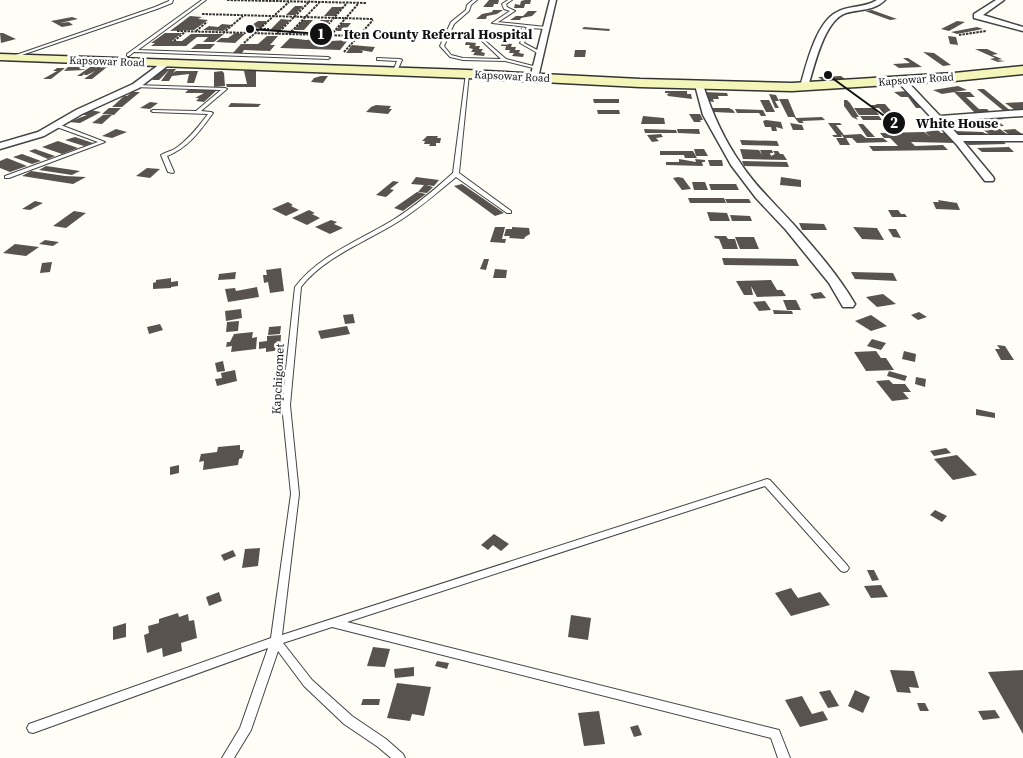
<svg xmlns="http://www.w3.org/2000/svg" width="1023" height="758" viewBox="0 0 1023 758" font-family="'Source Serif 4',serif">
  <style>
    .building { fill: #58534e }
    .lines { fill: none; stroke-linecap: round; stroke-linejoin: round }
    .service-casing { stroke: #444; stroke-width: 2 }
    .minor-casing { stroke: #444; stroke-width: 3 }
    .secondary-casing { stroke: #333; stroke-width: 3 }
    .path { stroke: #333; stroke-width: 2; stroke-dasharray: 2.5 1; stroke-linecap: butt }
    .service { fill: #fff; fill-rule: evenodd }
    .minor { fill: #fff; fill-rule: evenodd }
    .secondary { fill: #f4f5b9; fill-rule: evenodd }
    .labels { text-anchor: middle; stroke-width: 5; stroke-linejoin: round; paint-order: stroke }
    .far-street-label { font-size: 11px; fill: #111; stroke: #fff }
    .street-label { font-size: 12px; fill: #111; stroke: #fff }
    .leader { fill: none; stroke: #111; stroke-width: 2 }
    .callout-dot { fill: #111; stroke: #fff; stroke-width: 2 }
    .mark-label { font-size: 15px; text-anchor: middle; font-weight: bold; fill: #fff }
    .callout-label { font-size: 14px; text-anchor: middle; font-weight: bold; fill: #111; stroke: #fff; stroke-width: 5; stroke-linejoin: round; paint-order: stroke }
  </style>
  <rect width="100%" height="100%" fill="#fefdf6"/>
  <g class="building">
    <path d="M 489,0 L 499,0 L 498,4 L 494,4 L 493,7 L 483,7 Z"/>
    <path d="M 525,0 L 531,0 L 530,4 L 525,4 L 524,8 L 514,8 L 515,4 L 520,5 L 521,1 Z"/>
    <path d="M 295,6 L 303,6 L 295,15 L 286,15 Z"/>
    <path d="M 332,7 L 343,7 L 335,16 L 324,16 Z"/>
    <path d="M 493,10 L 503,10 L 497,14 L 487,16 L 486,19 L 476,19 L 482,14 L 492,12 Z"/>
    <path d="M 872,10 L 897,19 L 890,20 L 865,11 Z"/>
    <path d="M 528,11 L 537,11 L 532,16 L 521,18 L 520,20 L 510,20 L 516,16 L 523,16 Z"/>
    <path d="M 190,16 L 202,17 L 198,19 L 208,20 L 194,30 L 170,31 Z"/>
    <path d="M 72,17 L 78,19 L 60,23 L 69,22 L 73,25 L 62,27 L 51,21 Z"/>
    <path d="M 281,19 L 290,20 L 280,30 L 270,30 Z"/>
    <path d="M 303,20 L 313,20 L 304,30 L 294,30 Z"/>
    <path d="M 321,20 L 330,20 L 322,31 L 312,30 Z"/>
    <path d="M 258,21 L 267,21 L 261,28 L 249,27 Z"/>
    <path d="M 957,21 L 965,22 L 949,31 L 941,29 Z"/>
    <path d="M 342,23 L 351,23 L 345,31 L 336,31 Z"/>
    <path d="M 222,24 L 232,25 L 223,31 L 203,30 L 209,26 L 218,27 Z"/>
    <path d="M 584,27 L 610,29 L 609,31 L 582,29 Z"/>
    <path d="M 977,27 L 983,29 L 957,34 L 951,32 Z"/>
    <path d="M 512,28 L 522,28 L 521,30 L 518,30 L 504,39 L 494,38 L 495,36 L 500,36 L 501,33 L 506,33 L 507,30 L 511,30 Z"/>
    <path d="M 0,33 L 3,33 L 16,39 L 1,43 Z"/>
    <path d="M 165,33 L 182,33 L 172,41 L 182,41 L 191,34 L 224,34 L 214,42 L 203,42 L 208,37 L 197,37 L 186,46 L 151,46 L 155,43 L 151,43 Z"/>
    <path d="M 235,33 L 245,34 L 235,43 L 216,42 L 221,38 L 228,38 Z"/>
    <path d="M 267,36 L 278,36 L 270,45 L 275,45 L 270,51 L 244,50 L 242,53 L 233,53 L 241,44 L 258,44 Z"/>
    <path d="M 318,36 L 327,36 L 324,39 L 332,39 L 331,41 L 348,40 L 340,50 L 280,48 L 290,38 L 306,40 L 315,39 Z"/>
    <path d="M 948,36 L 956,37 L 958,45 L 950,44 Z"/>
    <path d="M 466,42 L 476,43 L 475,46 L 480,46 L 479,49 L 483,49 L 481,52 L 485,53 L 484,56 L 473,55 L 475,52 L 471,52 L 473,49 L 469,48 L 470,45 L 465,45 Z"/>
    <path d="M 502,43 L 512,44 L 511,47 L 516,47 L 515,50 L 520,50 L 519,53 L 524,54 L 523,57 L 512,56 L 514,53 L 509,53 L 510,50 L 505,50 L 506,46 L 501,46 Z"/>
    <path d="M 197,44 L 215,44 L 210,49 L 191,49 Z"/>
    <path d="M 352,45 L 363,46 L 375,47 L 372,52 L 360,50 L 363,51 L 362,53 L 346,53 Z"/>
    <path d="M 975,49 L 987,49 L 998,54 L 992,55 L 1002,59 L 997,60 L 1005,61 L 998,62 L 990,59 L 995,58 Z"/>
    <path d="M 575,50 L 586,50 L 585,57 L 574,57 Z"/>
    <path d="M 923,52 L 934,53 L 951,65 L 943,66 Z"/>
    <path d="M 903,58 L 908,58 L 922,67 L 899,68 L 893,64 L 910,63 Z"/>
    <path d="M 68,67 L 87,67 L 84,70 L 64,71 Z"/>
    <path d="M 90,67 L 107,67 L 92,79 L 84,79 L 95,71 L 87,75 L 84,75 L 85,73 L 82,76 L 77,76 Z"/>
    <path d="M 57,68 L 65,68 L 51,79 L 43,79 L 57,71 L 53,71 Z"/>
    <path d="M 162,69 L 176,69 L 173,73 L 176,71 L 198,71 L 194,83 L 187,83 L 189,74 L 172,76 L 169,81 L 161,81 L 169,70 L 159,80 L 152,80 Z"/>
    <path d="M 222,71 L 224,73 L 225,86 L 214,87 L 214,72 Z"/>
    <path d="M 244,71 L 256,71 L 256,87 L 227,87 L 226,84 L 247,84 Z"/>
    <path d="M 321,76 L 328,76 L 323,83 L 311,82 L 314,78 Z"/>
    <path d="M 841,76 L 845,79 L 822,80 L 818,77 Z"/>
    <path d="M 958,86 L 967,90 L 942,94 L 933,90 Z"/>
    <path d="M 977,89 L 984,89 L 1012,112 L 1005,112 Z"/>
    <path d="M 188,90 L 217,90 L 204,102 L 196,101 L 199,98 L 195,98 L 204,93 L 185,93 Z"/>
    <path d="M 665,91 L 687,91 L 687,94 L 691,94 L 692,99 L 668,96 L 667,94 L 670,93 L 665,93 Z"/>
    <path d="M 908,91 L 925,108 L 916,108 L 908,97 L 901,97 L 894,92 Z"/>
    <path d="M 132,92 L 140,92 L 122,107 L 112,107 L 124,96 L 127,96 Z"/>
    <path d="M 704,92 L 727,93 L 728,96 L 718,96 L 719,99 L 713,99 L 714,102 L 707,101 Z"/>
    <path d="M 954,92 L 970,92 L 975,97 L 966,97 L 979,109 L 987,109 L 992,114 L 976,114 Z"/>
    <path d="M 769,94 L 776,95 L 779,101 L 775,101 L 779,108 L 775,108 Z"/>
    <path d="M 593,99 L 619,99 L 619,103 L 594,103 Z"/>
    <path d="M 779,99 L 788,99 L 796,118 L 822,117 L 825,120 L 802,121 L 804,123 L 799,123 L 794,117 L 788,117 Z"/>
    <path d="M 760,100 L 769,100 L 775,112 L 766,112 Z"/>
    <path d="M 844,100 L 847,100 L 850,103 L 859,117 L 856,117 L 858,120 L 852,117 L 844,106 Z"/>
    <path d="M 150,102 L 158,103 L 150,109 L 140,108 Z"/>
    <path d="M 1023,102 L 1023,109 L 1015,110 L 1005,103 Z"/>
    <path d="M 231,103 L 261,104 L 258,107 L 228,107 Z"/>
    <path d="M 875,104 L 885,104 L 899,120 L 889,120 L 879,108 L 873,108 L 871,105 L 877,105 Z"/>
    <path d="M 376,105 L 391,106 L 389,109 L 392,109 L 388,114 L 366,112 L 371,107 Z"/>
    <path d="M 109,108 L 121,108 L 114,115 L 102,114 Z"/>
    <path d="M 712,108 L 729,108 L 733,110 L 735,113 L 714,112 Z"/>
    <path d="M 854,108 L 874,108 L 879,115 L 859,115 Z"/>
    <path d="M 735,109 L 763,110 L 766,116 L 761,116 L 759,113 L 737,113 Z"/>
    <path d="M 90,110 L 101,112 L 80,123 L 69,122 L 87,115 L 82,115 Z"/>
    <path d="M 597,110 L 619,110 L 620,114 L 598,114 Z"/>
    <path d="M 689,114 L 700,114 L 703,120 L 700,120 L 701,122 L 694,122 Z"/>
    <path d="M 103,115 L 112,115 L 102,124 L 92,123 Z"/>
    <path d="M 643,116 L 664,118 L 665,124 L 641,124 Z"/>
    <path d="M 860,116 L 879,116 L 882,120 L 863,120 Z"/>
    <path d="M 998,116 L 1004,119 L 966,122 L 960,118 Z"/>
    <path d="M 766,120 L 781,122 L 783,129 L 776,127 L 777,131 L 772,131 L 771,127 L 765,127 L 763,121 Z"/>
    <path d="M 999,122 L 1004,126 L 974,127 L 977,129 L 970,129 L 962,123 Z"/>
    <path d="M 790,123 L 802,125 L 804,130 L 793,130 Z"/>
    <path d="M 828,123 L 840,123 L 842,125 L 836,125 L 844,135 L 861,134 L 866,138 L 883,138 L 888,142 L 857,143 L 852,138 L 844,138 L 841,134 L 842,137 L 834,137 L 832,135 L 837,135 Z"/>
    <path d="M 858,124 L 863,124 L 875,137 L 867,137 Z"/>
    <path d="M 116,129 L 127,132 L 112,138 L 102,136 Z"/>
    <path d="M 644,129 L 676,130 L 677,133 L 645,133 Z"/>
    <path d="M 677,129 L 699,129 L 700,134 L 678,133 Z"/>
    <path d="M 1000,129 L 1008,135 L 991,135 L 983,130 Z"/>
    <path d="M 1015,129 L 1022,134 L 1010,135 L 1003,130 Z"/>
    <path d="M 938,130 L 941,133 L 945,133 L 956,143 L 911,142 L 915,146 L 943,145 L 948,150 L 873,151 L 869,146 L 898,146 L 890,138 L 884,138 L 880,133 L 924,132 L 931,137 L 925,132 Z"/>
    <path d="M 954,131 L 983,132 L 987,135 L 960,136 Z"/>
    <path d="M 661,134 L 663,137 L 656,138 L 659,141 L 652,142 L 647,135 Z"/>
    <path d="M 427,136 L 438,136 L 437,138 L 441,138 L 440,143 L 436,143 L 436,146 L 429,146 L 430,144 L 424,144 L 425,141 L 422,141 Z"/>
    <path d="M 75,137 L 93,143 L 84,146 L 65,140 Z"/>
    <path d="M 836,138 L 846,138 L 850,145 L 840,145 Z"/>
    <path d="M 1000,139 L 1006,144 L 969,145 L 963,140 Z"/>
    <path d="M 740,140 L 777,141 L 779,146 L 742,145 Z"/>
    <path d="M 58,141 L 78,148 L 62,154 L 42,147 Z"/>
    <path d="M 1009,147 L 1014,152 L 982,152 L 977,148 Z"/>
    <path d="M 35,149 L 55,156 L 48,159 L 29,151 Z"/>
    <path d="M 694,149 L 704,149 L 708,156 L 696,156 Z"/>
    <path d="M 740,149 L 759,150 L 762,155 L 760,150 L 772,150 L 773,153 L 770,153 L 771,156 L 775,154 L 773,151 L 778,151 L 780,154 L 783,154 L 787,160 L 743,159 Z"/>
    <path d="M 660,151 L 693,151 L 697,158 L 685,158 L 684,155 L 660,155 Z"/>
    <path d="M 22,154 L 41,161 L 32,164 L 13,157 Z"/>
    <path d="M 7,158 L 27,166 L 10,172 L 0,168 L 0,161 Z"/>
    <path d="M 679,159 L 696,162 L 695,159 L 705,160 L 705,162 L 702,162 L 703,166 L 666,165 L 666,162 L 679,162 Z"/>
    <path d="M 708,160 L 722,160 L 723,166 L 710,166 Z"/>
    <path d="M 742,161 L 787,162 L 789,167 L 744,166 Z"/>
    <path d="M 46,166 L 80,171 L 72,175 L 39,170 Z"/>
    <path d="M 147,168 L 160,169 L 150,178 L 136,176 Z"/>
    <path d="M 31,171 L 65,176 L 86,177 L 73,184 L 22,176 Z"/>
    <path d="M 416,177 L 439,180 L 434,186 L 426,185 L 433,187 L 427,193 L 418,192 L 424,185 L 411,184 Z"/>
    <path d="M 678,177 L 683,178 L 691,189 L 682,190 L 673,178 Z"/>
    <path d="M 781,177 L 801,180 L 801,187 L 780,185 Z"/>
    <path d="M 393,181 L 399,182 L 390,189 L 394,190 L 386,197 L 376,195 Z"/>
    <path d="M 692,182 L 705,182 L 708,190 L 694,190 Z"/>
    <path d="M 462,184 L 504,213 L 495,216 L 454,186 Z"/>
    <path d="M 709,184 L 736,184 L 739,190 L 711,190 Z"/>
    <path d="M 417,192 L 426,194 L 403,211 L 394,208 Z"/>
    <path d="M 688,198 L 724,198 L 726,203 L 690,203 Z"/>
    <path d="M 725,199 L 749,199 L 751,203 L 727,203 Z"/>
    <path d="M 938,200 L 957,203 L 960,210 L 936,209 L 933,202 L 939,202 Z"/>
    <path d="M 35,201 L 43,203 L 30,210 L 22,209 Z"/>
    <path d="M 288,202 L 293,205 L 291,206 L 299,210 L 286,216 L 272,209 Z"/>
    <path d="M 309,210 L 315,213 L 312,214 L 320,218 L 307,225 L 292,218 Z"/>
    <path d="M 888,210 L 898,210 L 901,214 L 905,214 L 907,217 L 892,217 Z"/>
    <path d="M 74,211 L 86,213 L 66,228 L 53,226 Z"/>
    <path d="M 707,212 L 727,213 L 730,221 L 710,221 Z"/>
    <path d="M 730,215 L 750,216 L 752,221 L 732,221 Z"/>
    <path d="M 331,220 L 337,222 L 334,224 L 343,228 L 330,234 L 315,227 Z"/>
    <path d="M 799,223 L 824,224 L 827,230 L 802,230 Z"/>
    <path d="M 495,227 L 505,227 L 502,239 L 506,239 L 505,243 L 490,242 Z"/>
    <path d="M 512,227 L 529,228 L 530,234 L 525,237 L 524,239 L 509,238 L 510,236 L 504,236 L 506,229 L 512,229 Z"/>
    <path d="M 853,227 L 877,228 L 884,240 L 862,239 Z"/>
    <path d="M 888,229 L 896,229 L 901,238 L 893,237 Z"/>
    <path d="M 714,236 L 726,236 L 728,239 L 735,239 L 738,249 L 723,249 L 719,239 L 715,238 Z"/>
    <path d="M 735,237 L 754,237 L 759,249 L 740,249 Z"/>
    <path d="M 45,240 L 59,242 L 53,246 L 39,244 Z"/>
    <path d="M 15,244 L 39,247 L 26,256 L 3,253 Z"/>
    <path d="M 722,258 L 796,259 L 799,266 L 724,265 Z"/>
    <path d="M 484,259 L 489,259 L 486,270 L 480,269 Z"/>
    <path d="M 52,262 L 50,272 L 40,273 L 42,263 Z"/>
    <path d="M 281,268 L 284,291 L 270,293 L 268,282 L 264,283 L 263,275 L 267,275 L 266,270 Z"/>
    <path d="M 495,269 L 507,270 L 506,278 L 493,278 Z"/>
    <path d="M 236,272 L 235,279 L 218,280 L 219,274 Z"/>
    <path d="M 851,272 L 893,273 L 897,281 L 855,279 Z"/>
    <path d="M 171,278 L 171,282 L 178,281 L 178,286 L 171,287 L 171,288 L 153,289 L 153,283 L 156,282 L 156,280 Z"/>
    <path d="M 771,280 L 777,290 L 782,290 L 786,296 L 757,297 L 751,286 L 753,295 L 744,295 L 736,281 Z"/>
    <path d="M 257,287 L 259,297 L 228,302 L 225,289 L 235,288 L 236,291 Z"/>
    <path d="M 821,292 L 826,298 L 814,299 L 810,294 Z"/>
    <path d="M 883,294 L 896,304 L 877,307 L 866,297 Z"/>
    <path d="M 783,300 L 796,300 L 801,310 L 787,310 Z"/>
    <path d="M 765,301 L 771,310 L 759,311 L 753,302 Z"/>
    <path d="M 241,309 L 242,318 L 226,321 L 225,311 Z"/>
    <path d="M 773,310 L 792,311 L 793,314 L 774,314 Z"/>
    <path d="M 919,312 L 927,317 L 918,320 L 911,315 Z"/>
    <path d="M 353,314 L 355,323 L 345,324 L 343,315 Z"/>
    <path d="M 871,315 L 887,326 L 871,331 L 855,321 Z"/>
    <path d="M 239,321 L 238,331 L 226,332 L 227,322 Z"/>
    <path d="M 160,324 L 163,330 L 149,334 L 147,327 Z"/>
    <path d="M 281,326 L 280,334 L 268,335 L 269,327 Z"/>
    <path d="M 347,326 L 350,334 L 321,339 L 318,331 Z"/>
    <path d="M 253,332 L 252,338 L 257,337 L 256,349 L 231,352 L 232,346 L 226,347 L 227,342 L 230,342 L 234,334 Z"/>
    <path d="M 281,335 L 280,350 L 266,352 L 266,348 L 259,349 L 259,342 L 267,341 L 267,336 Z"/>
    <path d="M 872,339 L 886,343 L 881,350 L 867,346 Z"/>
    <path d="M 997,345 L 1005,346 L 1014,360 L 1001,360 L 995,349 L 1000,349 Z"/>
    <path d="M 876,351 L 881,358 L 886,358 L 894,370 L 866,371 L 854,352 Z"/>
    <path d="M 904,351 L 916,354 L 915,362 L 902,359 Z"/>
    <path d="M 223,361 L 225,371 L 217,372 L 215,363 Z"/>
    <path d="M 235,370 L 237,381 L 217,386 L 215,379 L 222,378 L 221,373 Z"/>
    <path d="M 889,371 L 907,376 L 905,381 L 887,376 Z"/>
    <path d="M 916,377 L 926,379 L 925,387 L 915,384 Z"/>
    <path d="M 889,380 L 893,384 L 905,384 L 911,392 L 903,392 L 909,399 L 892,401 L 876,381 Z"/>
    <path d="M 976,409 L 995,413 L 995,418 L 976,415 Z"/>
    <path d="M 240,445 L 240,450 L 244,450 L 242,458 L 239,459 L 238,465 L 203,470 L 204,461 L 199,462 L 201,454 L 217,452 L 218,447 Z"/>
    <path d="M 946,448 L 951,453 L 934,456 L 930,451 Z"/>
    <path d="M 957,455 L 977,475 L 953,480 L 934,459 Z"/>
    <path d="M 179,465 L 179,473 L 170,475 L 170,467 Z"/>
    <path d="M 935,510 L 947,516 L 942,522 L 930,515 Z"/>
    <path d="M 494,534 L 509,544 L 501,551 L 493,545 L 488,550 L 481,545 Z"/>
    <path d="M 260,548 L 258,566 L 242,568 L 245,549 Z"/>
    <path d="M 233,550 L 236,556 L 224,561 L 221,555 Z"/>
    <path d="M 867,570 L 874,570 L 879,580 L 872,581 Z"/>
    <path d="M 881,585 L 888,597 L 871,598 L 864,586 Z"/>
    <path d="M 791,588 L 798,598 L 820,592 L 830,605 L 791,616 L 775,593 Z"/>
    <path d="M 219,592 L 222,601 L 209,606 L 206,597 Z"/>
    <path d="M 178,613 L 179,617 L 188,614 L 189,621 L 194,620 L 197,638 L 181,643 L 182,651 L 163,657 L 162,648 L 147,653 L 144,635 L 149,633 L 148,626 L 159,623 L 159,619 Z"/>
    <path d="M 571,615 L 591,618 L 588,640 L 568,637 Z"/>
    <path d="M 126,623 L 126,637 L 113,640 L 113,627 Z"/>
    <path d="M 373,647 L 390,649 L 385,667 L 367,666 Z"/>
    <path d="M 437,661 L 449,663 L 447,669 L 435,666 Z"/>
    <path d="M 414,667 L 414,676 L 395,678 L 394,669 Z"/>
    <path d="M 890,670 L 914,671 L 919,688 L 909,687 L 911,693 L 897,692 Z"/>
    <path d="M 1023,670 L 1023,734 L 988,672 Z"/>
    <path d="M 397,683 L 431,687 L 424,716 L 412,714 L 410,721 L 387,718 Z"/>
    <path d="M 830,690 L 839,706 L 828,708 L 819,692 Z"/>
    <path d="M 855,690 L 870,697 L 863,713 L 848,706 Z"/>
    <path d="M 802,696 L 812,714 L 823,711 L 828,720 L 800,727 L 785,700 Z"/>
    <path d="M 363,699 L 380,699 L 379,705 L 361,705 Z"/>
    <path d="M 917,703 L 925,703 L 929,711 L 920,711 Z"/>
    <path d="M 995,710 L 1000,718 L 983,720 L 978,711 Z"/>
    <path d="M 599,711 L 605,744 L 584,746 L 578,713 Z"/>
    <path d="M 638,725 L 642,735 L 634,737 L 630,727 Z"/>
  </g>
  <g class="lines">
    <defs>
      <g id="service">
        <path d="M 169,0 L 173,0 L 172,3 L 157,9 L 13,58 L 10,57 L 155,7 L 169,1 Z"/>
        <path d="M 202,0 L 206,0 L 138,50 L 328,57 L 330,58 L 328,59 L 134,52 L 129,56 L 127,56 L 127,54 Z"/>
        <path d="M 473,0 L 477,0 L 471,5 L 469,11 L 454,24 L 444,46 L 451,55 L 463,58 L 501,59 L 482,41 L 483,39 L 506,59 L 537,67 L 537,69 L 505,61 L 463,60 L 450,57 L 440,46 L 451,22 L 466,10 L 467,5 Z"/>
        <path d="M 508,0 L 512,0 L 506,4 L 507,7 L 515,11 L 498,22 L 546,27 L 545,29 L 530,28 L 524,43 L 541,52 L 541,54 L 539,54 L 520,43 L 527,27 L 492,23 L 510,11 L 504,9 L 502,4 Z"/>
        <path d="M 377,58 L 400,59 L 402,60 L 397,71 L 395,72 L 393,71 L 397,61 L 378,60 L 377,60 Z"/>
        <path d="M 466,73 L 469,74 L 459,173 L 511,211 L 511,213 L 507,213 L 456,177 C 437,193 417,210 396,223 C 365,242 323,258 301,287 L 290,405 L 299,494 L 282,635 L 767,479 L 770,480 L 847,565 L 849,568 L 847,571 L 844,572 L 841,571 L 765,486 L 347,622 L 779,730 L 790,758 L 778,758 L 771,738 L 332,627 L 283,643 L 312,680 L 352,716 L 386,739 L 403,754 L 405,758 L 391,758 L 378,747 L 344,724 L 304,686 L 278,651 L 251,730 L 234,758 L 222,758 L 240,728 L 268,648 L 33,733 L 29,732 L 27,728 L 29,724 L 271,638 L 291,494 L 282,405 L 295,287 C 318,256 360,240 393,220 C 414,207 434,190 453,173 Z"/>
        <path d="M 136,85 L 225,88 L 227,89 L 201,111 L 211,112 L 213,113 C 200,131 188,148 167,156 L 174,172 L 173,173 L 168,172 L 161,155 C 166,152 172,151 176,148 C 189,139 199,126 208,114 L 153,112 L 151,111 L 153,110 L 196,111 L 221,90 L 134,87 L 134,85 Z"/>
        <path d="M 54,124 L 58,124 L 105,142 L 9,178 L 5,178 L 5,176 L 98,142 L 54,126 Z"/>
      </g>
      <g id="minor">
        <path d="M 550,0 L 556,0 L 538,78 L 534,81 L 530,78 Z"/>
        <path d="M 877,0 L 885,0 C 874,11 860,9 846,13 C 824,20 814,67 808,87 L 801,89 L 800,87 C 806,66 816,22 837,12 C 850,5 865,8 877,0 Z"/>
        <path d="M 996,0 L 1004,0 L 983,15 L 1023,27 L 1023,31 L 974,18 L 974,14 Z"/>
        <path d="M 164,61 L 171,63 L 139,88 L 82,114 L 44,136 L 0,149 L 0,143 L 38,132 L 76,110 L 133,84 Z"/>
        <path d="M 898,78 L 904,78 L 940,116 L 1023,110 L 1023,116 L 945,121 L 958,135 L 1023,135 L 1023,141 L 963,141 L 993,177 L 994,179 L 993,181 L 985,181 L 957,145 L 898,82 Z"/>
        <path d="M 699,82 L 703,85 C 712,113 724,140 741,164 C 756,187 776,205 794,225 C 816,250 838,275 855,304 L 853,307 L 843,307 L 829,283 L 786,230 L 756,198 L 731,165 L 703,115 L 695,85 Z"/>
      </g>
      <path id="secondary" d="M 0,54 L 467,70 L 640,79 L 792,83 L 954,73 L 1023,66 L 1023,74 L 954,81 L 792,91 L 640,87 L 467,78 L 0,60 Z"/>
    </defs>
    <use href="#service" class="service-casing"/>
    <use href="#minor" class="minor-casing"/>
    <use href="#secondary" class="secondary-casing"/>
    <g class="path">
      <path d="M 227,0 L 367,3"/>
      <path d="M 202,14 L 373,19"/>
      <path d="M 260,29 L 269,29"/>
      <path d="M 177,31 L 359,36"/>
      <path d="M 196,31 L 207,22"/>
      <path d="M 223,33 L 243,16"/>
      <path d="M 277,34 L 310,1"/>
      <path d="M 289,34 L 319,3"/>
      <path d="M 319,35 L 347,3"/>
      <path d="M 331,35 L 358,4"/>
      <path d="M 959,35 L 986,31"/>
      <path d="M 174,41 L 185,32"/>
      <path d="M 244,43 L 289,2"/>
      <path d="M 344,52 L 373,20"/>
    </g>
    <use href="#service" class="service"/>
    <use href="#minor" class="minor"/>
    <use href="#secondary" class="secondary"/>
  </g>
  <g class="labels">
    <g class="far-street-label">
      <text transform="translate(107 61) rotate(2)" y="4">Kapsowar Road</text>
      <text transform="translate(512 76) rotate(3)" y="4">Kapsowar Road</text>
      <text transform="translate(916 79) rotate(-4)" y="4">Kapsowar Road</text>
    </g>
    <g class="street-label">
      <text transform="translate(278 379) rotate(-87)" y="4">Kapchigomet</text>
    </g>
  </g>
  <path class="leader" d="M250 29L321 34M828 75L894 123"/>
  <g class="callout-dot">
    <circle cx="250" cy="29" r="5"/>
    <circle cx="828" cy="75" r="5"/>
    <circle cx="321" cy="34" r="12"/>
    <circle cx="894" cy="123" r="12"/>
  </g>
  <g class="mark-label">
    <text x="321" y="39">1</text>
    <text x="894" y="128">2</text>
  </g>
  <g class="callout-label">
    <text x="438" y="39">Iten County Referral Hospital</text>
    <text x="957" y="128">White House</text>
  </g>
</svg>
